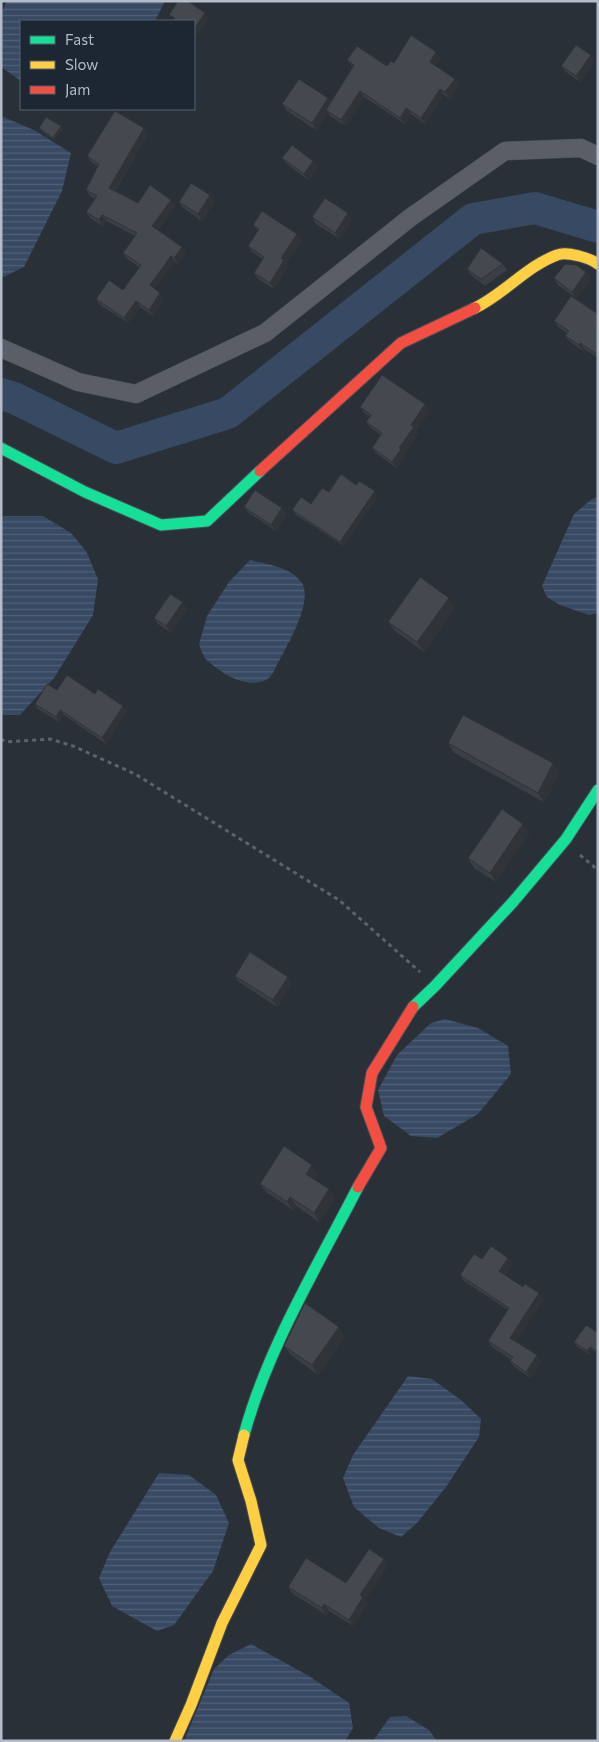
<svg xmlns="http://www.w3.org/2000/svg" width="599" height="1742" viewBox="0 0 599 1742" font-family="Commissioner,sans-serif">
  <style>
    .water { fill: url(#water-rules) }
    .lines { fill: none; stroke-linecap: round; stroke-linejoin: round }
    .river { stroke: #384963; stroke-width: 32 }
    .street-casing { stroke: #484c53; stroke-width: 19 }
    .fast-casing { stroke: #484c53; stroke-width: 13 }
    .slow-casing { stroke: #484c53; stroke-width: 13 }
    .jam-casing { stroke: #484c53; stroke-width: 13 }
    .path { stroke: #5d636a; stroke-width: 3; stroke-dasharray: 4 4; stroke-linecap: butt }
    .street { stroke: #5a5e66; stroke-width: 18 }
    .fast { stroke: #16e098; stroke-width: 11 }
    .slow { stroke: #ffcf43; stroke-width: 11 }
    .jam { stroke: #f24e42; stroke-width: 11 }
    .wall { fill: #3a3f45 }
    .shaded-wall { fill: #303338 }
    .building { fill: #444950; stroke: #303338 }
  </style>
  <defs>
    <pattern id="water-rules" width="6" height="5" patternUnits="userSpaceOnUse" patternTransform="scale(1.25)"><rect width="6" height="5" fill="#384963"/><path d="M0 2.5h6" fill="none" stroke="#526178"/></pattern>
  </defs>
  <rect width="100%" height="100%" fill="#2a3038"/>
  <g class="water">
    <path d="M 7,1 L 165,1 L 155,21 L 21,21 L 21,81 L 1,67 L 1,14 Z"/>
    <path d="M 1,116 L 34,130 L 71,153 L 62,191 L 24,267 L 1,278 Z"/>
    <path d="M 598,497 L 598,613 L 589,615 L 560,605 L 547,597 L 542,586 L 574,514 L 592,499 Z"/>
    <path d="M 4,516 L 43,516 L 71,533 L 86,551 L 98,579 L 93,615 L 54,678 L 20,715 L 1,715 L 1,518 Z"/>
    <path d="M 250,560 C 267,564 292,567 302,583 C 313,602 288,644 279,661 C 276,666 273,675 269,678 C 250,692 219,673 205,658 C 202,654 201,649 199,644 L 207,616 L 229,582 Z"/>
    <path d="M 445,1019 L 478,1028 L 508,1046 L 511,1074 L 478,1114 L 437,1138 L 411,1136 L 384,1116 L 378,1090 L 397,1055 L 431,1023 Z"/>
    <path d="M 408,1376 L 432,1379 L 461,1400 L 481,1419 L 479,1437 L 446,1487 L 417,1523 L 401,1537 L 379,1528 L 354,1507 L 343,1478 L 353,1455 Z"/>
    <path d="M 159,1473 L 189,1475 L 216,1495 L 229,1523 L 213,1571 L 174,1625 L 157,1631 L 112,1606 L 99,1578 L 110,1552 Z"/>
    <path d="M 251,1644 L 309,1676 L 349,1703 L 353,1728 L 345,1741 L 184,1741 L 214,1669 L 229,1655 Z"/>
    <path d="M 406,1716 L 429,1730 L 437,1741 L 373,1741 L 390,1717 Z"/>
  </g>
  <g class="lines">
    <path class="river" d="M 1,394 L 14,398 L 116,448 L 228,413 L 473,219 L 535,208 L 598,227"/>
    <defs>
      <path id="street" d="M 1,348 L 78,382 L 136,394 L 265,333 L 411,217 L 505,151 L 581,148 L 598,156"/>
      <g id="fast">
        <path d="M 1,448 L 85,492 L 161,525 L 207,521 L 260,471"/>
        <path d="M 413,1007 L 435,986 L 513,902 L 566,839 L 598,790"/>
        <path d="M 244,1435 C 267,1349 318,1265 358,1187"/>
      </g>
      <g id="slow">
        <path d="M 475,308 C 504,294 527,266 557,255 C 567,251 590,258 598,264"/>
        <path d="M 175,1741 L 191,1705 L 222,1623 L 261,1545 L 251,1501 L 238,1460 L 244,1435"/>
      </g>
      <g id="jam">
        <path d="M 260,471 L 401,343 L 475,308"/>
        <path d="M 358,1187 L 381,1148 L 366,1107 L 372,1073 L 413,1007"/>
      </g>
    </defs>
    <use href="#street" class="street-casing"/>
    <use href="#fast" class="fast-casing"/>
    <use href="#slow" class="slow-casing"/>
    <use href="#jam" class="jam-casing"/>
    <g class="path">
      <path d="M 1,739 L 6,742 L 50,739 L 73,746 L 135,774 L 339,900 L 420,972"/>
      <path d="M 580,855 L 598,870"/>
    </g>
    <use href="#street" class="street"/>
    <use href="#fast" class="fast"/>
    <use href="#slow" class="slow"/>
    <use href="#jam" class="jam"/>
  </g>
  <g class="wall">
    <path d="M 591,55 L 595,61 L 580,82 L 566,72 L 561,66 Z"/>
    <path d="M 441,58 L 435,66 L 455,79 L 459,85 L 450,99 L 444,95 L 425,124 L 411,114 L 405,124 L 364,97 L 346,126 L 330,116 L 328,112 L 316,130 L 287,111 L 282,104 L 328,98 L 331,102 L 353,67 L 347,60 L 387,66 L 394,63 Z"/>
    <path d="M 61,126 L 63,129 L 55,141 L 41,131 L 39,128 Z"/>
    <path d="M 144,128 L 148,134 L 115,191 L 138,203 L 171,200 L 175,205 L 158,230 L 182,247 L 186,253 L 178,264 L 175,262 L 155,289 L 160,293 L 164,299 L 153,316 L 140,307 L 128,323 L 100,305 L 96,299 L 123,290 L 139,267 L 127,259 L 123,253 L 135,236 L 106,221 L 103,226 L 90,218 L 86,212 L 95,199 L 90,196 L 86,190 L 98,166 L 91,162 L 87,156 Z"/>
    <path d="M 282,158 L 313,161 L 318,167 L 308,180 L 287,164 Z"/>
    <path d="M 215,201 L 202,221 L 183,208 L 179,202 Z"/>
    <path d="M 312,217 L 352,220 L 340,239 L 316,224 Z"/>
    <path d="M 253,225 L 302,240 L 286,263 L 288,266 L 274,289 L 258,279 L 254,273 L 263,259 L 252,252 L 248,246 L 258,231 Z"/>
    <path d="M 503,264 L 507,270 L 485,286 L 471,275 L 467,269 Z"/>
    <path d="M 586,272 L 591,279 L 576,298 L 558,285 L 554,278 Z"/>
    <path d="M 598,314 L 598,358 L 584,349 L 583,351 L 570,342 L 565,336 L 567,333 L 558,327 L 554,321 Z"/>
    <path d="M 360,407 L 430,411 L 416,430 L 418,433 L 404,454 L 405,456 L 397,468 L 377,454 L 372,448 L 381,435 L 371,428 L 366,422 L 370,417 L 365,414 Z"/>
    <path d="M 356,485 L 378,496 L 344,546 L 296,515 L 292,510 L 311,504 L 329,492 Z"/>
    <path d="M 244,507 L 282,508 L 287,514 L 276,531 L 249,513 Z"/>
    <path d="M 183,602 L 187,609 L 171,633 L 158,624 L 154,618 Z"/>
    <path d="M 455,607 L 424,652 L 395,631 L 388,622 Z"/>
    <path d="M 57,690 L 95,694 L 127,711 L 106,744 L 64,715 L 59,722 L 38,709 L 35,704 Z"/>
    <path d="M 448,743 L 553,763 L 560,773 L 544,802 L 454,753 Z"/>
    <path d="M 530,833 L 496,882 L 474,868 L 468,858 Z"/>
    <path d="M 235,976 L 288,977 L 292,984 L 277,1007 L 239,982 Z"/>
    <path d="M 318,1173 L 314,1179 L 335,1198 L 319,1222 L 296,1206 L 293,1210 L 266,1192 L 260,1184 Z"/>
    <path d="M 508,1258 L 512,1264 L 505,1275 L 523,1287 L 544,1299 L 516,1341 L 537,1355 L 541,1361 L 531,1378 L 514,1367 L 510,1361 L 511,1360 L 492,1347 L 488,1341 L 508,1310 L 464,1281 L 460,1275 L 482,1259 Z"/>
    <path d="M 598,1333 L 598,1353 L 592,1350 L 589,1354 L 576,1346 L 574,1342 Z"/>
    <path d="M 345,1336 L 318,1375 L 291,1355 L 284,1346 Z"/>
    <path d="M 384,1559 L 388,1565 L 365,1600 L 368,1603 L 353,1626 L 329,1611 L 326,1615 L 292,1593 L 288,1587 L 346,1583 Z"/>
  </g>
  <g class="shaded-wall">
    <path d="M 205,13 L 209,19 L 194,40 L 194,29 Z"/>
    <path d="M 436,52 L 441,58 L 434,68 L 430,62 Z"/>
    <path d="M 591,55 L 595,61 L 580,82 L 576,76 Z"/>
    <path d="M 455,79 L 459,85 L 450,99 L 445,92 Z"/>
    <path d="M 440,89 L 444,95 L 425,124 L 421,118 Z"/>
    <path d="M 360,91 L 364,97 L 346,126 L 341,120 Z"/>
    <path d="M 328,98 L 333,105 L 326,110 L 328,112 L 316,130 L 312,123 Z"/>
    <path d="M 406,108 L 411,114 L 405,124 L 400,118 Z"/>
    <path d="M 61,126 L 63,129 L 55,141 L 53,138 Z"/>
    <path d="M 144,128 L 148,134 L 113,193 L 109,188 Z"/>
    <path d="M 313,161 L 318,167 L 308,180 L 304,174 Z"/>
    <path d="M 210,195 L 215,201 L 202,221 L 198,214 Z"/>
    <path d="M 171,200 L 175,205 L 156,232 L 152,226 Z"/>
    <path d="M 348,213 L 352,220 L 340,239 L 335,233 Z"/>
    <path d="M 102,215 L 106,221 L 103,226 L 99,220 Z"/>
    <path d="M 297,234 L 302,240 L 286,263 L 288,266 L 274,289 L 270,283 L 281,258 Z"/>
    <path d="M 182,247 L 186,253 L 178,264 L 174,258 Z"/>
    <path d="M 171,256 L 175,262 L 154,291 L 150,285 Z"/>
    <path d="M 586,272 L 591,279 L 576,298 L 572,292 Z"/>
    <path d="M 160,293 L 164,299 L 153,316 L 149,310 Z"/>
    <path d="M 136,301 L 140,307 L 128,323 L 124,318 Z"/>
    <path d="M 580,343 L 584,349 L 583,351 L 579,345 Z"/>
    <path d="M 425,404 L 430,411 L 416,430 L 418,433 L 404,454 L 405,456 L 397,468 L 392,462 L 411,425 Z"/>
    <path d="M 375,491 L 378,496 L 344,546 L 340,542 Z"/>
    <path d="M 282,508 L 287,514 L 276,531 L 271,525 Z"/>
    <path d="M 449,598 L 455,607 L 424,652 L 417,642 Z"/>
    <path d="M 183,602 L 187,609 L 171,633 L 166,626 Z"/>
    <path d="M 123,706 L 127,711 L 106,744 L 102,738 Z"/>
    <path d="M 60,710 L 64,715 L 59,722 L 56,717 Z"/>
    <path d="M 553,763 L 560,773 L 544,802 L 538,793 Z"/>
    <path d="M 523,824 L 530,833 L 496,882 L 490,873 Z"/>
    <path d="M 288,977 L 292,984 L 277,1007 L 273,1000 Z"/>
    <path d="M 312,1165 L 318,1173 L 312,1182 L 306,1174 Z"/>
    <path d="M 329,1189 L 335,1198 L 319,1222 L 314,1213 Z"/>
    <path d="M 290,1197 L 296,1206 L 293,1210 L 287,1202 Z"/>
    <path d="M 508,1258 L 512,1264 L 503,1277 L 499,1271 Z"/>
    <path d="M 539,1293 L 544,1299 L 515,1344 L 510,1338 Z"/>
    <path d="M 339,1327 L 345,1336 L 318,1375 L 312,1365 Z"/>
    <path d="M 590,1347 L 592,1350 L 589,1354 L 587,1351 Z"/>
    <path d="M 537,1355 L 541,1361 L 531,1378 L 526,1372 Z"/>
    <path d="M 384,1559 L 388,1565 L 365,1600 L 368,1603 L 353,1626 L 349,1620 L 360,1595 Z"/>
    <path d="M 324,1604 L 329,1611 L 326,1615 L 322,1608 Z"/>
  </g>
  <g class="building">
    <path d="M 178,1 L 188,1 L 205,13 L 194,29 L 194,21 L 173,21 L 175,18 L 169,15 Z"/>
    <path d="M 411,35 L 436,52 L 430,62 L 455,79 L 445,92 L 440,89 L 421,118 L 406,108 L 400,118 L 360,91 L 341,120 L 326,110 L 354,65 L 347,60 L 357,46 L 387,66 L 391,61 L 394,63 Z"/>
    <path d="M 576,45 L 591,55 L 576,76 L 561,66 Z"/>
    <path d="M 299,79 L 328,98 L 312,123 L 282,104 Z"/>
    <path d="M 115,111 L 144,128 L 109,188 L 138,203 L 150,185 L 171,200 L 152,226 L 182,247 L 174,258 L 171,256 L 150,285 L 160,293 L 149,310 L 136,301 L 124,318 L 96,299 L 109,280 L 123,290 L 141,265 L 123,253 L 137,233 L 102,215 L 99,220 L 86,212 L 97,196 L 86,190 L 99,164 L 87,156 Z"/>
    <path d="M 46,117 L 61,126 L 53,138 L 39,128 Z"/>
    <path d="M 292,145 L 313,161 L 304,174 L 282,158 Z"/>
    <path d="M 191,183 L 210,195 L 198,214 L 179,202 Z"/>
    <path d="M 325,198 L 348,213 L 335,233 L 312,217 Z"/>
    <path d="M 262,211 L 297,234 L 281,258 L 284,260 L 270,283 L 254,273 L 264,257 L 248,246 L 259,229 L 253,225 Z"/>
    <path d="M 481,248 L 503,264 L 481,279 L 467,269 Z"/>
    <path d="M 565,264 L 576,265 L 586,272 L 572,292 L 554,278 Z"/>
    <path d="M 571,296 L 598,314 L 598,317 L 596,320 L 598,321 L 598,355 L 580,343 L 579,345 L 565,336 L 569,331 L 554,321 Z"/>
    <path d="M 382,375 L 425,404 L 411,425 L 414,427 L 399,448 L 401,449 L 392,462 L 372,448 L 382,433 L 366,422 L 371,415 L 360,407 Z"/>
    <path d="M 341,474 L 356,485 L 359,481 L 375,491 L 340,542 L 292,510 L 301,497 L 311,504 L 322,488 L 329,492 Z"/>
    <path d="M 255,490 L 282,508 L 271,525 L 244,507 Z"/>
    <path d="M 420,577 L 449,598 L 417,642 L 388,622 Z"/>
    <path d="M 170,594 L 183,602 L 166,626 L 154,618 Z"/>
    <path d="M 67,675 L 95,694 L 98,689 L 123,706 L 102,738 L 60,710 L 56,717 L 35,704 L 47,684 L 57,690 Z"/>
    <path d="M 463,715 L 553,763 L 538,793 L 448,743 Z"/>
    <path d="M 502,809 L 523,824 L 490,873 L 468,858 Z"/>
    <path d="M 250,952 L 288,977 L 273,1000 L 235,976 Z"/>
    <path d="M 284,1146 L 312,1165 L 306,1174 L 329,1189 L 314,1213 L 290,1197 L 287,1202 L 260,1184 Z"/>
    <path d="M 491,1246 L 508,1258 L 499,1271 L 523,1287 L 525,1284 L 539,1293 L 510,1338 L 537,1355 L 526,1372 L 510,1361 L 513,1357 L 488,1341 L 509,1308 L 460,1275 L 474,1254 L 482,1259 Z"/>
    <path d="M 305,1303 L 339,1327 L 312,1365 L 284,1346 Z"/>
    <path d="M 586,1325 L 598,1333 L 598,1352 L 590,1347 L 587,1351 L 574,1342 Z"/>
    <path d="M 369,1549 L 384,1559 L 360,1595 L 363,1597 L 349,1620 L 324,1604 L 322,1608 L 288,1587 L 306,1558 L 346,1583 Z"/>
  </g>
  <rect width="599" height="1742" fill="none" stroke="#b4bcc9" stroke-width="5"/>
  <rect x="20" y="20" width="175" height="90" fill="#1d2633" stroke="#59626f"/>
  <rect x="30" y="36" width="25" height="8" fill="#16e098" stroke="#59626f"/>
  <text x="65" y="45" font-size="15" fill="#b4bcc9">Fast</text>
  <rect x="30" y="61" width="25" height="8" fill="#ffcf43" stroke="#59626f"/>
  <text x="65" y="70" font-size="15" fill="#b4bcc9">Slow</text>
  <rect x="30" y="86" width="25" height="8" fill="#f24e42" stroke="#59626f"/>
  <text x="65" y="95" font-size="15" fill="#b4bcc9">Jam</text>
</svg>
